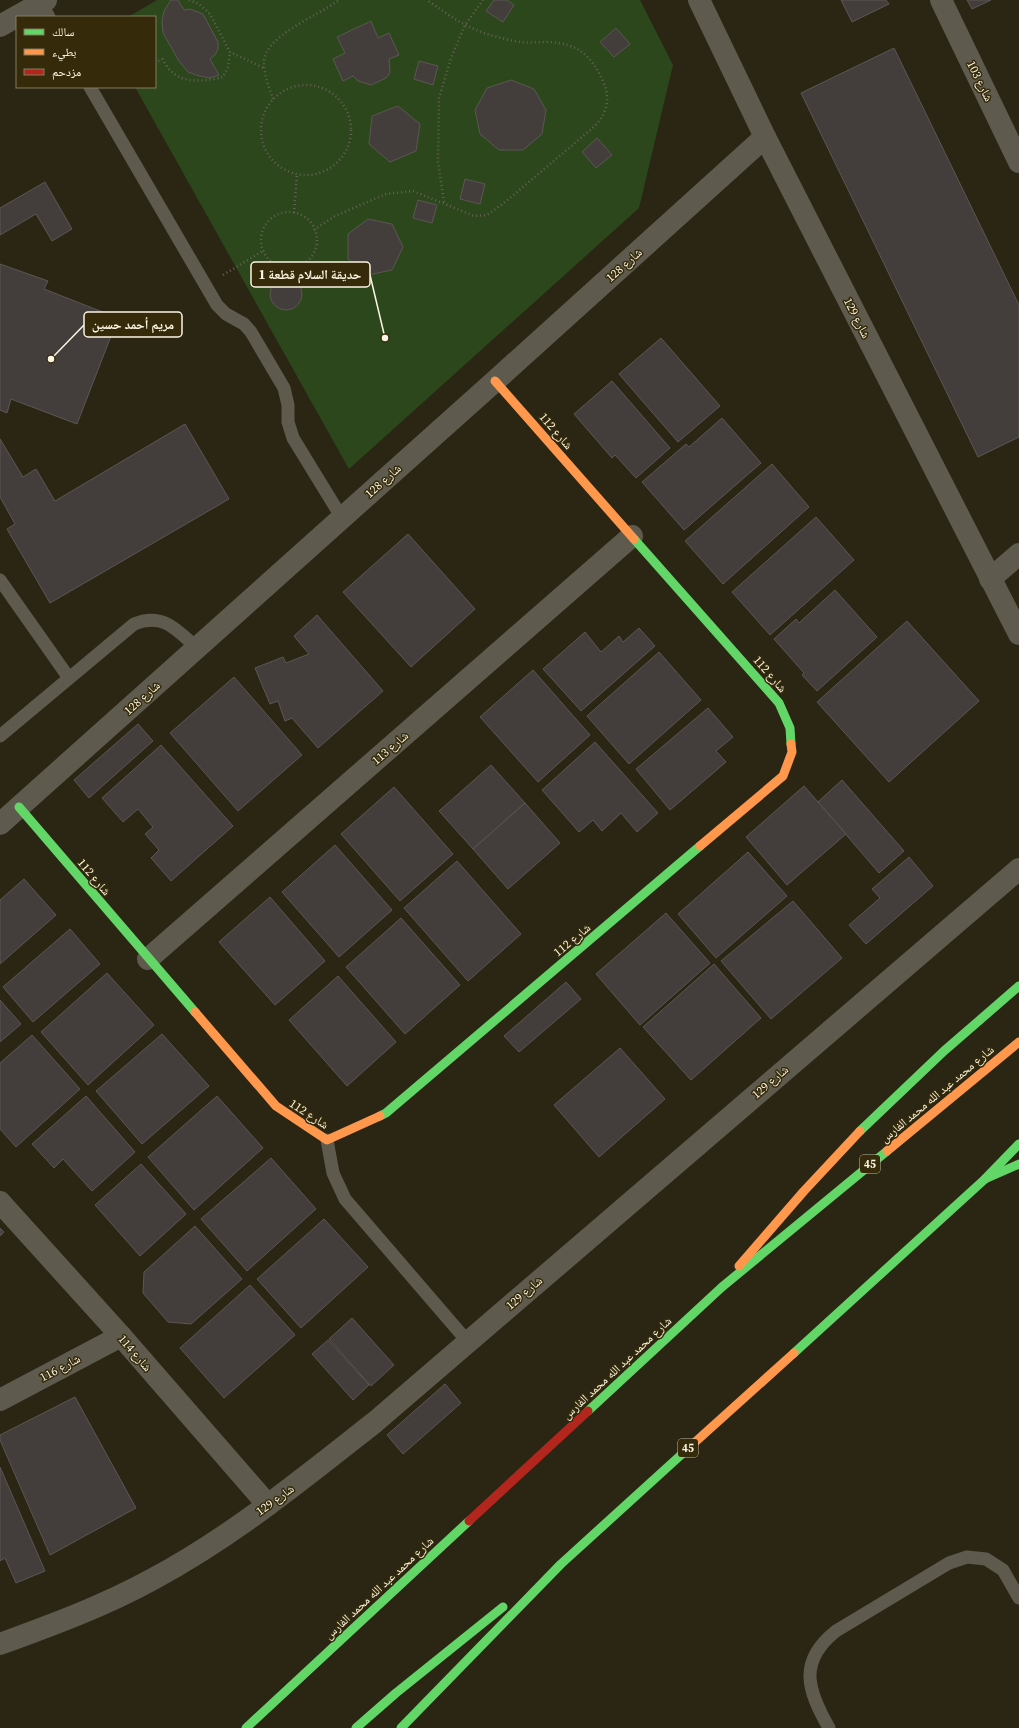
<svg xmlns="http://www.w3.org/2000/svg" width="1019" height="1728" viewBox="0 0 1019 1728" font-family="'Source Serif 4','Noto Naskh Arabic',serif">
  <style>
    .green { fill: #2c471c }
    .building { fill: #433e3b; stroke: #5c5654 }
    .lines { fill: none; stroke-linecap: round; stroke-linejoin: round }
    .path { stroke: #656255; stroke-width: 2.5; stroke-dasharray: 1 3; stroke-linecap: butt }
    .lane { stroke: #5e5b4e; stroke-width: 13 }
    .street { stroke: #5e5b4e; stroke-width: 22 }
    .fast { stroke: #63d668; stroke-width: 9 }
    .slow { stroke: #ff974d; stroke-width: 9 }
    .jam { stroke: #b3261e; stroke-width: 9 }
    .labels { text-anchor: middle; stroke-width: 3; stroke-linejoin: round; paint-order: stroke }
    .shield { fill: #352b0a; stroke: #c0b8a2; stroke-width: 1 }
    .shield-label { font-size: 11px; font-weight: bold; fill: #fbf5e3 }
    .street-label { font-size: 12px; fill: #fbf5e3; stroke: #352b0a }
    .leader { fill: none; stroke: #fbf5e3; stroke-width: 1.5 }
    .callout-dot { fill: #fbf5e3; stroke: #352b0a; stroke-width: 1.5 }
    .callout { fill: #352b0a; stroke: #fbf5e3; stroke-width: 1.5 }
    .callout-label { font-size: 13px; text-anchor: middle; font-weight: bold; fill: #fbf5e3 }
  </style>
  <rect width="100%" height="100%" fill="#2b2614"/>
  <path class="green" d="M 157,0 L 640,0 L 673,65 L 639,208 L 349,469 L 135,87 L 155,87 L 155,17 L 128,17 Z"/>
  <g class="building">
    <path d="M 171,0 L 178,0 L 184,10 L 190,9 L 203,14 L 218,42 L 218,49 L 215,55 L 210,59 L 219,75 L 210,78 L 199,76 L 188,72 L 179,61 L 163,33 L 162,21 L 164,11 Z"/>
    <path d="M 494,0 L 507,0 L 514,5 L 503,22 L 486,11 Z"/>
    <path d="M 841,0 L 886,0 L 889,4 L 852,22 Z"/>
    <path d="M 967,0 L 991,0 L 972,9 Z"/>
    <path d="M 371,21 L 378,38 L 389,33 L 399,55 L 389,59 L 390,73 L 386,78 L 371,85 L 358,81 L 353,76 L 343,81 L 333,59 L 345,53 L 337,37 Z"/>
    <path d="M 616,28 L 630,44 L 614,57 L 600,42 Z"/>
    <path d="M 894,48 L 1019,305 L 1019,437 L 978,457 L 801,93 Z"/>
    <path d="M 419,61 L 438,66 L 433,85 L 414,79 Z"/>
    <path d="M 511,80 L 534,89 L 546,110 L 542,134 L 523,150 L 499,150 L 480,134 L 475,110 L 487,88 Z"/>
    <path d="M 398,106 L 420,124 L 416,151 L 390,162 L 369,144 L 372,116 Z"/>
    <path d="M 597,138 L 612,155 L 596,168 L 582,152 Z"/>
    <path d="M 465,179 L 485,184 L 480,204 L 460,199 Z"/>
    <path d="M 45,182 L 72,229 L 52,241 L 36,214 L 0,235 L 0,208 Z"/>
    <path d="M 418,200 L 437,205 L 432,223 L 413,218 Z"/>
    <path d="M 368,219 L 392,224 L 403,247 L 392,270 L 368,275 L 348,259 L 348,234 Z"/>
    <path d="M 0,264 L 48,281 L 44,289 L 118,318 L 77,424 L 11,399 L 7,413 L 0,410 Z"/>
    <circle cx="286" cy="294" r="16"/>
    <path d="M 661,338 L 720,406 L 678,442 L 619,374 Z"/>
    <path d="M 612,381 L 670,448 L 636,478 L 615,455 L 612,458 L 574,414 Z"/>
    <path d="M 722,418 L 761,463 L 684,530 L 642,482 L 686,444 L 689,447 Z"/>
    <path d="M 185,424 L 229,499 L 50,603 L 7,529 L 15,524 L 0,497 L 0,439 L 23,477 L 36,469 L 55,501 Z"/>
    <path d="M 772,464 L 809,507 L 723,584 L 685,541 Z"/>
    <path d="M 816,517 L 854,560 L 770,635 L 732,592 Z"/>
    <path d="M 408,534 L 475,609 L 411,667 L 343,592 Z"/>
    <path d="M 835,590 L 877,637 L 817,691 L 802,675 L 804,673 L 774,639 L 796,619 L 799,623 Z"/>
    <path d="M 317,615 L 383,691 L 318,748 L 292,718 L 285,721 L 278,701 L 270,704 L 255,668 L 283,657 L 286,663 L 309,654 L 294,636 Z"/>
    <path d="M 907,621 L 979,701 L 889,782 L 817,702 Z"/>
    <path d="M 639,628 L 655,646 L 581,711 L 543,669 L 585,632 L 601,652 L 619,636 L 623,642 Z"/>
    <path d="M 659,652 L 701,700 L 629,764 L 587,716 Z"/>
    <path d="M 533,670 L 590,735 L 538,782 L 480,717 Z"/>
    <path d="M 234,677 L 302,755 L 238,811 L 170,733 Z"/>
    <path d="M 708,708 L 733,737 L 716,751 L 726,762 L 670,810 L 636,769 Z"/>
    <path d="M 138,724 L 153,741 L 89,798 L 74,780 Z"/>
    <path d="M 595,742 L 658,813 L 637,832 L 621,813 L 602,831 L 593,820 L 579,832 L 542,790 Z"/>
    <path d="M 161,745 L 233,826 L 171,881 L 151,858 L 159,850 L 145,834 L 153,827 L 138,809 L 123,822 L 102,798 Z"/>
    <path d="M 491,765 L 525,803 L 473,849 L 439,811 Z"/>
    <path d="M 842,780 L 904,851 L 879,873 L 818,802 Z"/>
    <path d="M 804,786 L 846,834 L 787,885 L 746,837 Z"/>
    <path d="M 394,787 L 453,854 L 400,901 L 341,834 Z"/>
    <path d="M 525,803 L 560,843 L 508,889 L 473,849 Z"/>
    <path d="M 335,845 L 392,910 L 339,957 L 282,892 Z"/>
    <path d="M 748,852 L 787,896 L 716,958 L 678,914 Z"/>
    <path d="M 909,857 L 933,886 L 866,944 L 849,925 L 880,898 L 872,889 Z"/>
    <path d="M 457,861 L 521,934 L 468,981 L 404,908 Z"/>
    <path d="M 24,879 L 56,915 L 0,964 L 0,900 Z"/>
    <path d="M 270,897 L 325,961 L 275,1005 L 219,942 Z"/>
    <path d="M 793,901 L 842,958 L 771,1019 L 721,961 Z"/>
    <path d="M 666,913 L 710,963 L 640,1025 L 596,974 Z"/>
    <path d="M 401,918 L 460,985 L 405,1034 L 346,967 Z"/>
    <path d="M 70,929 L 100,964 L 33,1022 L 3,987 Z"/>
    <path d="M 714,964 L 761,1018 L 691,1080 L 643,1027 Z"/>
    <path d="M 107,973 L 154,1025 L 88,1085 L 41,1032 Z"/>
    <path d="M 338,976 L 396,1042 L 347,1086 L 289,1020 Z"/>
    <path d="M 566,982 L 581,999 L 519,1052 L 504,1036 Z"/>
    <path d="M 0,1000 L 21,1024 L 0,1042 Z"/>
    <path d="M 162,1034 L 209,1086 L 142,1144 L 96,1091 Z"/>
    <path d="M 32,1035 L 80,1089 L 16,1147 L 0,1129 L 0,1063 Z"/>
    <path d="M 620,1048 L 665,1099 L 599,1157 L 554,1105 Z"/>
    <path d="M 86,1096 L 135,1152 L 92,1191 L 63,1159 L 54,1168 L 32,1144 Z"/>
    <path d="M 217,1096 L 263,1148 L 194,1210 L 148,1157 Z"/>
    <path d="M 271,1158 L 316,1209 L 247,1271 L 201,1219 Z"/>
    <path d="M 141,1164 L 186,1214 L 140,1256 L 95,1205 Z"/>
    <path d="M 324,1219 L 368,1267 L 301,1328 L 257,1279 Z"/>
    <path d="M 195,1226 L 242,1279 L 191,1324 L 168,1322 L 143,1293 L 144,1272 Z"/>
    <path d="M 0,1228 L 4,1232 L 0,1236 Z"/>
    <path d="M 250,1285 L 295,1335 L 224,1398 L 180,1348 Z"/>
    <path d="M 352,1318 L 394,1365 L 371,1386 L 329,1339 Z"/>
    <path d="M 328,1340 L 369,1385 L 353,1400 L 312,1354 Z"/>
    <path d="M 445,1384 L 461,1403 L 403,1454 L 387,1435 Z"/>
    <path d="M 75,1397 L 136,1508 L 50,1555 L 0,1440 L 0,1435 Z"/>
    <path d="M 0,1467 L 45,1571 L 16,1583 L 5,1558 L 0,1561 Z"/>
  </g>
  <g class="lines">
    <g class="path">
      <path d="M 189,0 L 199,4 L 210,14 L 230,52 L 264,68"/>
      <path d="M 155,63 L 162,59 C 165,63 168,69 172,72 C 184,84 208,81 223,77 L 228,67 L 230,52"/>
      <circle cx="306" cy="130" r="45"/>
      <path d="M 273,99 C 269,88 264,75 264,63 C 263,36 320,15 339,0"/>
      <path d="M 444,202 L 438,162 L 439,98 L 451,58 L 465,25 L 483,0"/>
      <circle cx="289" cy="240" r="28"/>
      <path d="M 294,213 L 297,174"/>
      <path d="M 314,230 L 335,216 L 386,194 L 413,191 L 474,216 L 487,215 L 504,203 L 595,126 C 607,112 611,99 603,81 C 591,55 577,43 548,42 C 538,42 529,43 520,42 C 511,41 502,38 493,36 C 466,28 450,16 427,0"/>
      <path d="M 223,275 L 263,251"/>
    </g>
    <g class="lane">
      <path d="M 41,3 L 49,17"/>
      <path d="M 90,87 L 217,305 L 226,314 L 244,324 L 251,332 L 284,388 L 288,405 L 288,422 L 293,438 L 342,518"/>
      <path d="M 0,580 L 69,678"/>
      <path d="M 0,736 L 134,624 C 163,612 177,630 197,648"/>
      <path d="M 327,1140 L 333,1173 L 345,1199 L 468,1342"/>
      <path d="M 829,1728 C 808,1691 797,1662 836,1631 L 949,1563 L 967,1557 L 986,1559 L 1003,1570 L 1019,1598"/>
    </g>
    <g class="street">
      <path d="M 699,0 L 765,137 L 1019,634"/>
      <path d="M 941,0 L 1019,162"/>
      <path d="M 0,26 L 46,0"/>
      <path d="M 990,579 L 1019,554"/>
      <path d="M 0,824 L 495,381 L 765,137"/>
      <path d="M 148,959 L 632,536"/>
      <path d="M 0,1202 L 121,1336 L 268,1505"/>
      <path d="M 0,1400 L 121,1336"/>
      <path d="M 0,1644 C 52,1625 104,1606 153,1579 C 233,1536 304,1478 375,1422 L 1019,869"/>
    </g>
    <g class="fast">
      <path d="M 634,539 L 779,703 L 790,728 L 791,744"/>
      <path d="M 19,807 L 195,1012"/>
      <path d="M 380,1116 L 386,1113 L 700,846"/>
      <path d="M 860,1131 L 944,1051 L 1019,986"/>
      <path d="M 985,1179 L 1019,1164"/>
      <path d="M 794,1353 L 985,1179 L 1019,1144"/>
      <path d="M 588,1411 L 722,1287 L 887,1151"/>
      <path d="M 246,1728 L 469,1521"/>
      <path d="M 356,1728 L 396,1693 L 503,1607"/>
      <path d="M 401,1728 L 561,1564 L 693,1444"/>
    </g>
    <g class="slow">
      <path d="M 495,381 L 634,539"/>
      <path d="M 700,846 L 783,776 L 792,752 L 791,744"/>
      <path d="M 195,1012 L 276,1106 L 327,1140 L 380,1116"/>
      <path d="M 887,1151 L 1019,1042"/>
      <path d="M 739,1266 L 804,1191 L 860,1131"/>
      <path d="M 693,1444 L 794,1353"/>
    </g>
    <path class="jam" d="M 469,1521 L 588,1411"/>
  </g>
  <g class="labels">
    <g class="shield">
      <rect x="860" y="1155" width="20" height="18" rx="3"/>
      <rect x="678" y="1439" width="20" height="18" rx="3"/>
    </g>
    <g class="shield-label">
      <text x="870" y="1168">45</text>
      <text x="688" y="1452">45</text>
    </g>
    <g class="street-label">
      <text transform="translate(980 81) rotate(64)" y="4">شارع 103</text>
      <text transform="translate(624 265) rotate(-42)" y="4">شارع 128</text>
      <text transform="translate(857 318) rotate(63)" y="4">شارع 129</text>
      <text transform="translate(556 431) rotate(49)" y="4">شارع 112</text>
      <text transform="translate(383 481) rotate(-42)" y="4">شارع 128</text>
      <text transform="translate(770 674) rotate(49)" y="4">شارع 112</text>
      <text transform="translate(142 698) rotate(-42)" y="4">شارع 128</text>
      <text transform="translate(390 748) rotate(-41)" y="4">شارع 113</text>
      <text transform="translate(94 877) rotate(50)" y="4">شارع 112</text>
      <text transform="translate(572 940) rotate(-40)" y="4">شارع 112</text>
      <text transform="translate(770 1082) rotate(-41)" y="4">شارع 129</text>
      <text transform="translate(937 1094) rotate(-40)" y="4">شارع محمد عبد الله محمد الفارس</text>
      <text transform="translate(309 1114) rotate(33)" y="4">شارع 112</text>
      <text transform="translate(524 1293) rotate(-41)" y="4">شارع 129</text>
      <text transform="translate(135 1353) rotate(49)" y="4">شارع 114</text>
      <text transform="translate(60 1368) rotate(-28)" y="4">شارع 116</text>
      <text transform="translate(617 1368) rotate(-43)" y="4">شارع محمد عبد الله محمد الفارس</text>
      <text transform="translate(275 1500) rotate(-36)" y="4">شارع 129</text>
      <text transform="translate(379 1588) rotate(-43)" y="4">شارع محمد عبد الله محمد الفارس</text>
    </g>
  </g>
  <path class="leader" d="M385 338L370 275M51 359L84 325"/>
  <g class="callout-dot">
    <circle cx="385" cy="338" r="4"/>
    <circle cx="51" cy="359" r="4"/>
  </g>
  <g class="callout">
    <rect x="251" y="262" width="119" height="25" rx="4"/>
    <rect x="84" y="312" width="98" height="25" rx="4"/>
  </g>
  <g class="callout-label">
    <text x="310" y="279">حديقة السلام قطعة 1</text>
    <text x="133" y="329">مريم أحمد حسين</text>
  </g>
  <rect x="16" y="16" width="140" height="72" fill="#352b0a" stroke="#847c61"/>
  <rect x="24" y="29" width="20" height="6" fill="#63d668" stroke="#847c61"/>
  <text x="52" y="36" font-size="12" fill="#fbf5e3">سالك</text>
  <rect x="24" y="49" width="20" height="6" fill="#ff974d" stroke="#847c61"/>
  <text x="52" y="56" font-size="12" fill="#fbf5e3">بطيء</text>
  <rect x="24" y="69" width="20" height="6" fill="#b3261e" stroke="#847c61"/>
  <text x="52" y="76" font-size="12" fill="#fbf5e3">مزدحم</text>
</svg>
